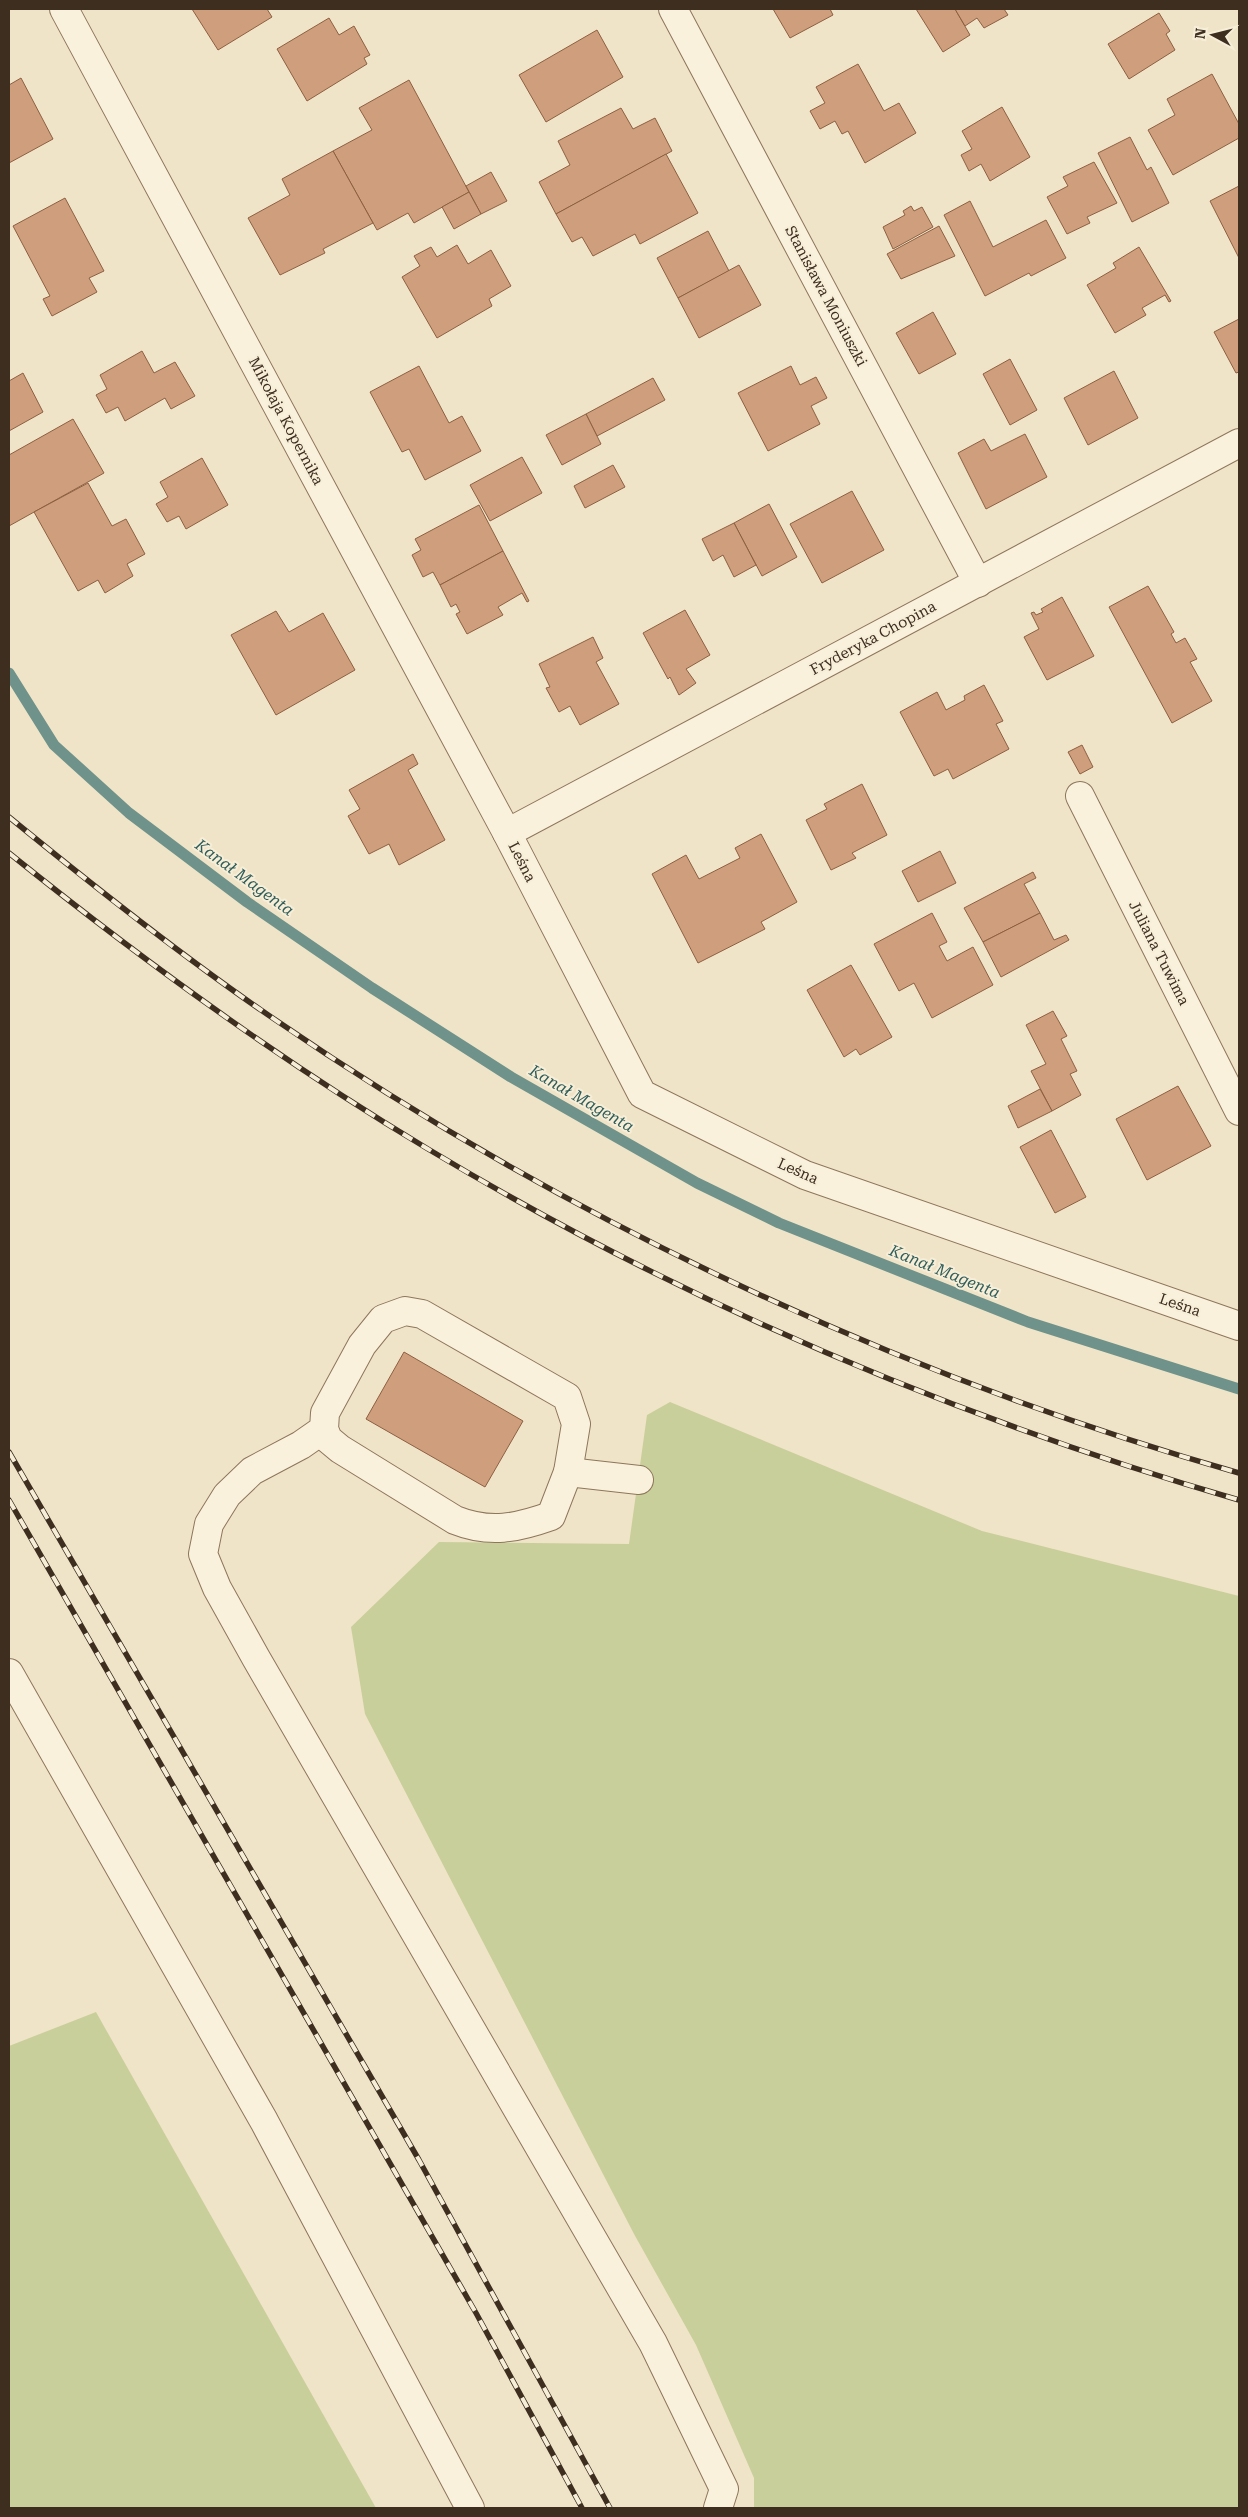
<svg xmlns="http://www.w3.org/2000/svg" width="1248" height="2517" viewBox="0 0 1248 2517" font-family="'Roboto Serif',serif">
  <style>
    .green { fill: #c9cf9b }
    .lines { fill: none; stroke-linecap: round; stroke-linejoin: round }
    .stream { stroke: #6f938a; stroke-width: 11 }
    .building { fill: #cf9f7d; stroke: #8d5f41 }
    .minor-casing { stroke: #8d765c; stroke-width: 30 }
    .minor { stroke: #faf1dc; stroke-width: 28 }
    .rail-casing { stroke: #3d2e20; stroke-width: 5.5 }
    .rail { stroke: #f7eed8; stroke-width: 4; stroke-dasharray: 11; stroke-linecap: butt }
    .labels { text-anchor: middle; stroke-width: 4; stroke-linejoin: round; paint-order: stroke }
    .street-label { font-size: 15px; fill: #3d2e20; stroke: #f7eed8 }
    .water-label { font-size: 16px; font-style: italic; fill: #2f5d5a; stroke: #f7eed8 }
  </style>
  <rect width="100%" height="100%" fill="#f0e4c8"/>
  <g class="green">
    <path d="M 670,1402 L 982,1531 L 1239,1596 L 1239,2508 L 754,2508 L 754,2478 L 696,2345 L 634,2234 L 365,1714 L 351,1627 L 439,1542 L 629,1544 L 647,1415 Z"/>
    <path d="M 96,2012 L 376,2508 L 9,2508 L 9,2046 Z"/>
  </g>
  <g class="lines">
    <path class="stream" d="M 9,673 L 54,745 L 129,813 L 247,902 L 372,988 L 511,1077 L 697,1183 L 779,1223 L 1028,1322 L 1239,1389"/>
  </g>
  <g class="building">
    <path d="M 192,9 L 267,9 L 272,17 L 218,50 Z"/>
    <path d="M 773,9 L 830,9 L 833,15 L 790,38 Z"/>
    <path d="M 916,9 L 955,9 L 970,35 L 943,52 Z"/>
    <path d="M 955,9 L 1004,9 L 1008,15 L 984,28 L 977,18 L 965,26 Z"/>
    <path d="M 1159,13 L 1170,31 L 1166,34 L 1175,50 L 1129,79 L 1108,44 Z"/>
    <path d="M 329,18 L 339,35 L 354,26 L 370,55 L 364,58 L 367,64 L 307,101 L 277,49 Z"/>
    <path d="M 597,30 L 623,77 L 546,122 L 519,75 Z"/>
    <path d="M 858,64 L 884,111 L 899,103 L 916,133 L 865,163 L 848,131 L 842,134 L 835,121 L 820,129 L 810,111 L 825,103 L 816,87 Z"/>
    <path d="M 1212,74 L 1239,124 L 1239,138 L 1173,175 L 1148,130 L 1175,115 L 1167,99 Z"/>
    <path d="M 21,78 L 53,139 L 9,163 L 9,85 Z"/>
    <path d="M 409,80 L 469,192 L 414,223 L 408,213 L 377,230 L 333,151 L 372,130 L 359,108 Z"/>
    <path d="M 1002,107 L 1030,157 L 990,181 L 981,164 L 969,171 L 961,155 L 972,149 L 962,131 Z"/>
    <path d="M 621,108 L 633,129 L 655,118 L 672,151 L 556,214 L 539,182 L 570,165 L 558,141 Z"/>
    <path d="M 1130,137 L 1147,170 L 1151,167 L 1169,203 L 1132,222 L 1098,153 Z"/>
    <path d="M 333,151 L 373,223 L 323,249 L 325,253 L 280,275 L 248,218 L 290,195 L 282,179 Z"/>
    <path d="M 666,154 L 698,213 L 640,244 L 635,234 L 593,256 L 582,237 L 572,242 L 556,214 Z"/>
    <path d="M 1094,162 L 1117,203 L 1087,217 L 1090,223 L 1067,234 L 1047,197 L 1068,186 L 1063,177 Z"/>
    <path d="M 491,172 L 507,201 L 481,214 L 466,186 Z"/>
    <path d="M 1239,186 L 1239,258 L 1210,201 Z"/>
    <path d="M 469,192 L 481,214 L 454,229 L 442,207 Z"/>
    <path d="M 65,198 L 104,271 L 89,278 L 97,292 L 52,316 L 43,299 L 50,296 L 13,226 Z"/>
    <path d="M 970,201 L 993,247 L 1046,220 L 1066,258 L 1031,276 L 1029,273 L 985,296 L 944,215 Z"/>
    <path d="M 911,206 L 914,211 L 922,207 L 933,227 L 893,249 L 883,227 L 905,215 L 903,211 Z"/>
    <path d="M 939,226 L 955,256 L 901,279 L 887,254 Z"/>
    <path d="M 708,231 L 729,271 L 678,298 L 657,258 Z"/>
    <path d="M 457,245 L 468,264 L 491,250 L 511,286 L 489,299 L 492,306 L 437,338 L 402,277 L 420,266 L 414,256 L 431,247 L 437,257 Z"/>
    <path d="M 1139,247 L 1171,301 L 1169,302 L 1165,295 L 1142,308 L 1146,315 L 1115,333 L 1087,285 L 1116,268 L 1113,263 Z"/>
    <path d="M 739,265 L 761,305 L 699,338 L 678,298 Z"/>
    <path d="M 933,312 L 956,354 L 919,374 L 896,333 Z"/>
    <path d="M 1239,319 L 1239,372 L 1236,373 L 1214,332 Z"/>
    <path d="M 142,351 L 154,373 L 175,362 L 195,396 L 171,409 L 165,398 L 125,421 L 118,407 L 106,413 L 96,395 L 107,389 L 100,375 Z"/>
    <path d="M 1010,359 L 1037,410 L 1010,425 L 983,374 Z"/>
    <path d="M 419,366 L 449,423 L 462,416 L 481,451 L 425,480 L 409,449 L 402,452 L 370,392 Z"/>
    <path d="M 791,366 L 800,385 L 816,377 L 827,398 L 811,406 L 820,424 L 768,451 L 738,393 Z"/>
    <path d="M 1114,371 L 1138,418 L 1088,445 L 1064,398 Z"/>
    <path d="M 23,373 L 43,412 L 9,431 L 9,381 Z"/>
    <path d="M 653,378 L 665,400 L 597,436 L 586,414 Z"/>
    <path d="M 586,414 L 601,444 L 562,465 L 546,435 Z"/>
    <path d="M 73,419 L 104,473 L 9,526 L 9,455 Z"/>
    <path d="M 1025,434 L 1047,477 L 986,509 L 958,453 L 984,439 L 991,451 Z"/>
    <path d="M 522,457 L 542,493 L 490,521 L 470,485 Z"/>
    <path d="M 202,458 L 228,505 L 186,529 L 179,516 L 167,522 L 156,504 L 168,497 L 160,482 Z"/>
    <path d="M 613,465 L 625,487 L 585,508 L 574,486 Z"/>
    <path d="M 88,483 L 112,526 L 126,519 L 145,554 L 127,564 L 133,576 L 105,593 L 98,580 L 78,591 L 34,512 Z"/>
    <path d="M 852,491 L 884,550 L 822,583 L 790,524 Z"/>
    <path d="M 769,504 L 797,557 L 762,576 L 734,523 Z"/>
    <path d="M 479,505 L 503,551 L 440,585 L 433,572 L 423,577 L 412,555 L 421,550 L 415,539 Z"/>
    <path d="M 734,523 L 756,565 L 734,577 L 723,555 L 713,561 L 702,539 Z"/>
    <path d="M 503,551 L 529,601 L 527,602 L 522,593 L 498,607 L 503,615 L 467,634 L 456,614 L 460,612 L 456,604 L 451,607 L 440,585 Z"/>
    <path d="M 1148,586 L 1174,632 L 1171,634 L 1176,643 L 1185,638 L 1197,659 L 1190,662 L 1212,701 L 1172,723 L 1109,607 Z"/>
    <path d="M 1062,597 L 1094,656 L 1047,680 L 1024,637 L 1039,629 L 1031,613 L 1034,612 L 1036,615 L 1043,612 L 1041,609 Z"/>
    <path d="M 685,610 L 710,655 L 686,669 L 696,683 L 679,695 L 670,677 L 668,679 L 643,633 Z"/>
    <path d="M 276,611 L 289,632 L 323,613 L 355,670 L 276,715 L 231,635 Z"/>
    <path d="M 593,637 L 603,658 L 596,662 L 619,704 L 580,725 L 570,706 L 559,712 L 546,688 L 550,687 L 539,664 Z"/>
    <path d="M 984,685 L 1003,721 L 996,724 L 1009,749 L 953,779 L 948,769 L 934,776 L 900,712 L 937,692 L 946,710 L 965,700 L 964,696 Z"/>
    <path d="M 1082,745 L 1093,767 L 1080,774 L 1068,752 Z"/>
    <path d="M 413,754 L 418,764 L 408,770 L 445,840 L 399,865 L 389,844 L 369,854 L 348,816 L 360,809 L 349,790 Z"/>
    <path d="M 862,784 L 887,835 L 852,853 L 856,858 L 831,870 L 806,820 L 827,809 L 824,804 Z"/>
    <path d="M 761,834 L 797,902 L 761,922 L 765,929 L 698,963 L 652,874 L 686,855 L 699,879 L 740,858 L 735,848 Z"/>
    <path d="M 940,851 L 956,883 L 918,902 L 902,871 Z"/>
    <path d="M 1033,872 L 1036,878 L 1024,884 L 1040,913 L 983,942 L 964,908 Z"/>
    <path d="M 932,913 L 947,942 L 939,946 L 947,961 L 973,947 L 993,985 L 932,1018 L 914,983 L 899,991 L 874,944 Z"/>
    <path d="M 1040,913 L 1054,940 L 1066,935 L 1069,940 L 1001,977 L 983,942 Z"/>
    <path d="M 851,965 L 892,1037 L 860,1055 L 856,1049 L 844,1057 L 807,990 Z"/>
    <path d="M 1053,1011 L 1067,1036 L 1061,1039 L 1077,1071 L 1070,1074 L 1081,1095 L 1052,1111 L 1031,1071 L 1046,1064 L 1026,1025 Z"/>
    <path d="M 1178,1086 L 1211,1146 L 1147,1180 L 1116,1119 Z"/>
    <path d="M 1040,1089 L 1052,1111 L 1018,1128 L 1008,1106 Z"/>
    <path d="M 1051,1130 L 1086,1197 L 1055,1213 L 1020,1147 Z"/>
    <path d="M 404,1352 L 523,1421 L 485,1487 L 366,1419 Z"/>
  </g>
  <g class="lines">
    <defs>
      <g id="minor">
        <path d="M 64,9 L 507,833 L 642,1094 L 805,1175 L 1239,1326"/>
        <path d="M 673,9 L 978,583"/>
        <path d="M 1080,796 L 1239,1111"/>
        <path d="M 507,833 L 1239,443"/>
        <path d="M 324,1429 L 328,1439 L 340,1449 L 455,1520 C 490,1534 517,1528 551,1516 L 568,1472 L 576,1424 L 567,1397 L 422,1314 L 405,1311 L 383,1319 L 362,1345 L 325,1413 L 324,1429 L 301,1445 L 252,1471 L 227,1495 L 209,1524 L 203,1554 L 217,1588 L 256,1658 L 653,2343 L 724,2489 L 718,2508"/>
        <path d="M 568,1472 L 639,1480"/>
        <path d="M 9,1673 L 264,2121 L 470,2508"/>
      </g>
    </defs>
    <use href="#minor" class="minor-casing"/>
    <use href="#minor" class="minor"/>
    <defs>
      <g id="rail">
        <path d="M 9,817 C 91,884 174,950 261,1010 C 557,1215 892,1374 1239,1473"/>
        <path d="M 9,853 C 142,960 281,1061 428,1149 C 681,1301 956,1418 1239,1500"/>
        <path d="M 9,1452 L 419,2160 L 610,2508"/>
        <path d="M 9,1500 L 476,2313 L 582,2508"/>
      </g>
    </defs>
    <use href="#rail" class="rail-casing"/>
    <use href="#rail" class="rail"/>
  </g>
  <g class="labels">
    <g class="street-label">
      <text transform="translate(826 296) rotate(62)" y="5">Stanisława Moniuszki</text>
      <text transform="translate(286 421) rotate(62)" y="5">Mikołaja Kopernika</text>
      <text transform="translate(873 638) rotate(-28)" y="5">Fryderyka Chopina</text>
      <text transform="translate(522 862) rotate(63)" y="5">Leśna</text>
      <text transform="translate(1159 953) rotate(63)" y="5">Juliana Tuwima</text>
      <text transform="translate(798 1171) rotate(24)" y="5">Leśna</text>
      <text transform="translate(1180 1305) rotate(19)" y="5">Leśna</text>
    </g>
    <g class="water-label">
      <text transform="translate(245 877) rotate(36)" y="6">Kanał Magenta</text>
      <text transform="translate(582 1098) rotate(30)" y="6">Kanał Magenta</text>
      <text transform="translate(945 1271) rotate(22)" y="6">Kanał Magenta</text>
    </g>
  </g>
  <rect width="1248" height="2517" fill="none" stroke="#3d2e20" stroke-width="20"/>
  <g transform="translate(1213 35) rotate(277)" stroke="#f7eed8" stroke-width="4" paint-order="stroke">
  <path d="M0-4L9 19L0 12L-9 19Z" fill="#3d2e20"/>
  <text y="-8" font-size="14" font-weight="bold" text-anchor="middle" fill="#3d2e20">N</text>
  </g>
</svg>
